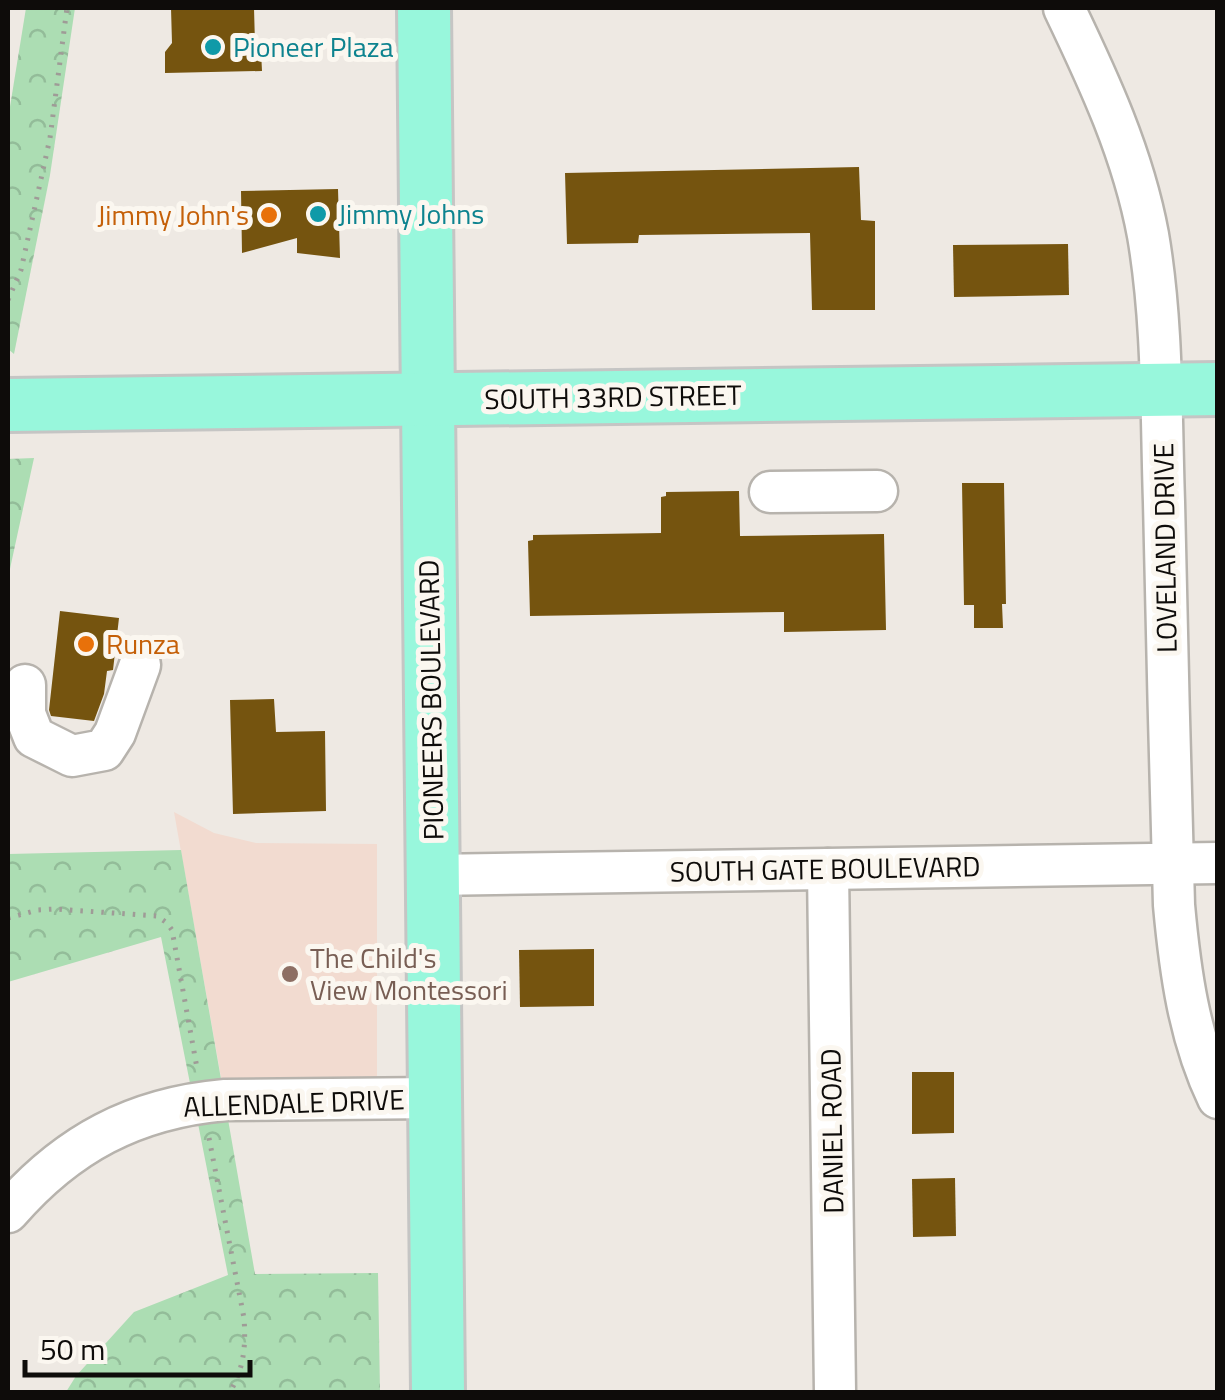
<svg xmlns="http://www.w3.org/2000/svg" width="1225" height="1400" viewBox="0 0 1225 1400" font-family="'Titillium Web',sans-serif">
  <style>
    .education { fill: #f2dbd0 }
    .forest { fill: url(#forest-crowns) }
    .building { fill: #75540f }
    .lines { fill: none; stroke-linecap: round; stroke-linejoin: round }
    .minor-casing { stroke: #b7b3ad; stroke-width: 45 }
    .major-casing { stroke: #c5c5c4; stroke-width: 58 }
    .path { stroke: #9f9b97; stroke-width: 5; stroke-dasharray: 2.5 8; stroke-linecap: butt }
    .minor { stroke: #fff; stroke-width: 40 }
    .major { stroke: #98f7dc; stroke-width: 52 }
    .culture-dot { fill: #0f9aa8; stroke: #fbf7f0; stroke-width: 4 }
    .food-dot { fill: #e8710a; stroke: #fbf7f0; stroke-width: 4 }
    .education-dot { fill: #8d6e63; stroke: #fbf7f0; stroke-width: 4 }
    .labels { text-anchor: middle; stroke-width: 10; stroke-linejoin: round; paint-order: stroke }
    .culture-label { font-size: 28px; fill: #0d838f; stroke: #fbf7f0; text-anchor: start }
    .food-label { font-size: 28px; fill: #c56008; stroke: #fbf7f0; text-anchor: end }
    .street-label { font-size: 28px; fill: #0e0c0a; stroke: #fbf7f0 }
    .education-label { font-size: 28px; fill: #785e54; stroke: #fbf7f0; text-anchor: start }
  </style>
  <defs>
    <pattern id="forest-crowns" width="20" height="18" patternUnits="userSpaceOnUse" patternTransform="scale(2.5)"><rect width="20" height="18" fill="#acddb3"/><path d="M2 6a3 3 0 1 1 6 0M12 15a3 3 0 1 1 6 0" fill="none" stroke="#93bc99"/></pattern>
  </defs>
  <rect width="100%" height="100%" fill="#eee9e3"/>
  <path class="education" d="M 174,812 L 214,833 L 256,843 L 377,844 L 377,1098 L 225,1100 Z"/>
  <g class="forest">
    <path d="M 26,8 L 75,8 L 50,175 L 14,354 L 8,349 L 8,119 Z"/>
    <path d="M 34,458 L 8,578 L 8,459 Z"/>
    <path d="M 181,850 L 255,1274 L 378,1273 L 380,1392 L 66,1392 L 76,1376 L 134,1312 L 228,1275 L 161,937 L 8,982 L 8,854 Z"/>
  </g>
  <g class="building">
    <path d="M 171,8 L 254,8 L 255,44 L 261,51 L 262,71 L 165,73 L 165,52 L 172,43 Z"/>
    <path d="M 859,167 L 861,220 L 875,221 L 875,310 L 812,310 L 810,233 L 639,235 L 638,243 L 567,244 L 565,173 Z"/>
    <path d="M 338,189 L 340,258 L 297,253 L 297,238 L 242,253 L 241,191 Z"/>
    <path d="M 1068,244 L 1069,295 L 954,297 L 953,245 Z"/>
    <path d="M 962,483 L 1004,483 L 1006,604 L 1002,604 L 1003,628 L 974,628 L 974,605 L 964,605 Z"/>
    <path d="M 739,491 L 740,536 L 884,534 L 886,630 L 784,632 L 784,612 L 530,616 L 528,541 L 533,540 L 533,535 L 661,533 L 661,497 L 666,496 L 666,492 Z"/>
    <path d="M 60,611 L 119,618 L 113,670 L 107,671 L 104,694 L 94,721 L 51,716 L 49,710 Z"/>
    <path d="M 274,699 L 276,732 L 325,731 L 326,811 L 233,814 L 230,700 Z"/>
    <path d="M 594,949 L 594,1006 L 520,1007 L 519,950 Z"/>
    <path d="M 912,1072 L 954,1072 L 954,1133 L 912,1134 Z"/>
    <path d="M 955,1178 L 956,1236 L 913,1237 L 912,1179 Z"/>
  </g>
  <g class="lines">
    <defs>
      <g id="minor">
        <path d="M 1064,8 C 1099,81 1133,154 1148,235 C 1163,322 1161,414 1164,502 C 1167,636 1170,771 1174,905 C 1180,971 1189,1038 1218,1098"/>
        <path d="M 770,492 L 877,491"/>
        <path d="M 25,685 L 25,714 L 34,737 L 72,756 L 104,750 L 115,733 L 140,665"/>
        <path d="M 828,869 L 835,1392"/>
        <path d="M 433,875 L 1218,863"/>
        <path d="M 8,1212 C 67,1144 134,1108 225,1100 L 435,1098"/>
      </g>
      <g id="major">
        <path d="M 424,8 L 438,1392"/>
        <path d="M 8,405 L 1218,389"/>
      </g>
    </defs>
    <use href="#minor" class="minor-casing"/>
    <use href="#major" class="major-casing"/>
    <g class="path">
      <path d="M 8,300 L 21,270 L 50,138 L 67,8"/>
      <path d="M 8,918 L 38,910 L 55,909 L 157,916 L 167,923 L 172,930 L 197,1068"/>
      <path d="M 209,1138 L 244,1318 C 246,1346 244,1368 230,1392"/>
    </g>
    <use href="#minor" class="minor"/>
    <use href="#major" class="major"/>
  </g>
  <g class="culture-dot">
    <circle cx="213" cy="47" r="10"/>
    <circle cx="318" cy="214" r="10"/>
  </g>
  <g class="food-dot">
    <circle cx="269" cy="215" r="10"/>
    <circle cx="86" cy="644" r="10"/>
  </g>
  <circle class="education-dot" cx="290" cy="974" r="10"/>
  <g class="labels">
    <g class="culture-label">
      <text x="233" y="57">Pioneer Plaza</text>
      <text x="338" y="224">Jimmy Johns</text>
    </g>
    <g class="food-label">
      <text x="249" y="225">Jimmy John's</text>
      <text x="106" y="654" text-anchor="start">Runza</text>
    </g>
    <g class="street-label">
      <text transform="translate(613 397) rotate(-1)" y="10">SOUTH 33RD STREET</text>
      <text transform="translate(1165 548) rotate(-91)" y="10">LOVELAND DRIVE</text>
      <text transform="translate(431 700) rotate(-91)" y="10">PIONEERS BOULEVARD</text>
      <text transform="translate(825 869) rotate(-1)" y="10">SOUTH GATE BOULEVARD</text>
      <text transform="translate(294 1103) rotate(-2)" y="10">ALLENDALE DRIVE</text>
      <text transform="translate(832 1131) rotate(-91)" y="10">DANIEL ROAD</text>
    </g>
    <g class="education-label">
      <text x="310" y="968">The Child's<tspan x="310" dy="32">View Montessori</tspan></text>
    </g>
  </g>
  <rect width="1225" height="1400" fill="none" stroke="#0e0c0a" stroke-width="20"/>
  <path d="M25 1360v15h225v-15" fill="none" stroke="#0e0c0a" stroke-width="5"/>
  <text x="40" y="1360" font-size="30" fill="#0e0c0a" stroke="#fbf7f0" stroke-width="8" paint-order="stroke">50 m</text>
</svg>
